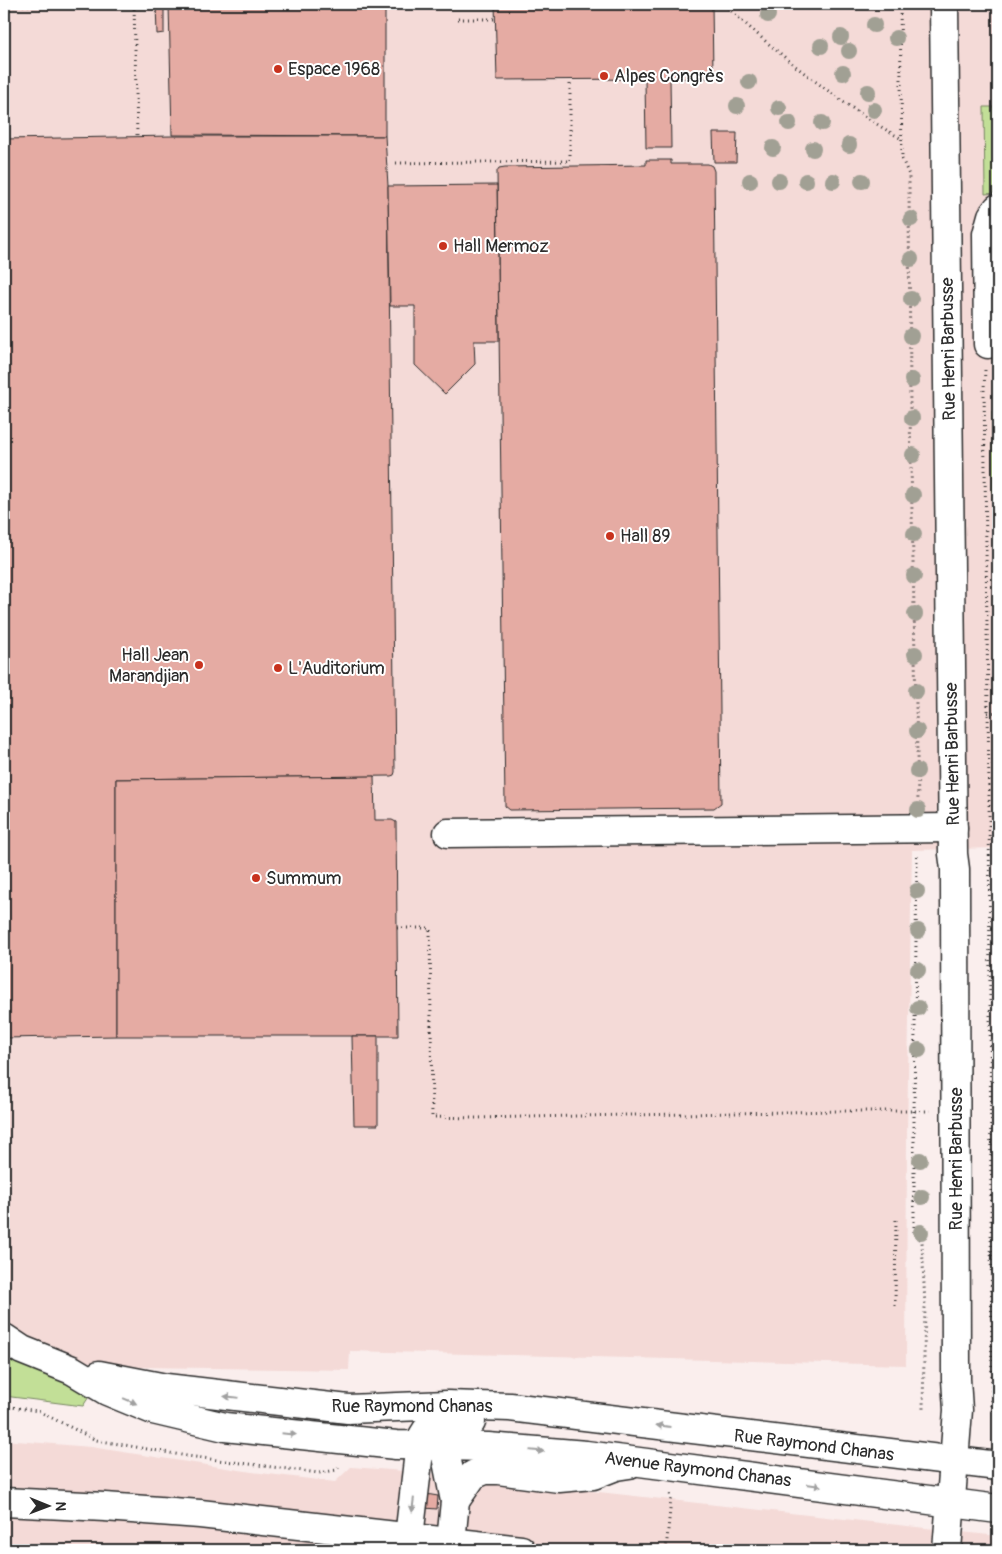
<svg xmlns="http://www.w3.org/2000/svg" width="1002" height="1554" viewBox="0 0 1002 1554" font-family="Pangolin,sans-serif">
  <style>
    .built { fill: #f4dad7 }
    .green { fill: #c2df97; stroke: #768561 }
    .building { fill: #e5aba3; stroke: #2b2b2b }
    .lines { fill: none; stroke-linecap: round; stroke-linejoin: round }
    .minor-casing { stroke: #2b2b2b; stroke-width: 31 }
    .path { stroke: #2b2b2b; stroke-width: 3; stroke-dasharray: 1 4; stroke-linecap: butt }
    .minor { stroke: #fff; stroke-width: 28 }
    .tree { fill: #a1a094 }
    .oneway { fill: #a0a0a0 }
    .poi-dot { fill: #c8321e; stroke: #fff; stroke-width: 2 }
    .labels { text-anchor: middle; stroke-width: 4; stroke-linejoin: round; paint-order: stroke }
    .poi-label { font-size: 18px; fill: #2b2b2b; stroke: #fff; text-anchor: start }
    .street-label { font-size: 18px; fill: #2b2b2b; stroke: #fff }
  </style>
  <rect width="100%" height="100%" fill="#faeeed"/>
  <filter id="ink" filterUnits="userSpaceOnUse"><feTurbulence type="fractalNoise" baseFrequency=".02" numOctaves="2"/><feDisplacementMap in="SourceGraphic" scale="10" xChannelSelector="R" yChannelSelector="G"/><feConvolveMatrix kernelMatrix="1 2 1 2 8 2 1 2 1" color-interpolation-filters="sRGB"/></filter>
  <g filter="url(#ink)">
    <g class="built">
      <path d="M 4,4 L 998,4 L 998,848 L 912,850 L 907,1135 L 906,1365 L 350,1351 L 349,1370 L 141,1367 L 4,1354 Z"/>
      <path d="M 4,1440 L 91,1447 L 252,1472 L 335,1482 L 351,1467 L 417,1472 L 998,1536 L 998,1550 L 4,1550 Z"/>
    </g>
    <g class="green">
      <path d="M 998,107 L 998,193 L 985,194 L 984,107 Z"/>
      <path d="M 992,411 L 998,411 L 998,536 L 993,536 Z"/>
      <rect x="994" y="599" width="4" height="89"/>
      <path d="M 4,1357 L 92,1392 L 83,1406 L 4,1396 Z"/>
    </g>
    <g class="building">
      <path d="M 156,4 L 164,4 L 164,33 L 157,34 Z"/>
      <path d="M 169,4 L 385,4 L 385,136 L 172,135 Z"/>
      <path d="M 495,4 L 712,4 L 713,74 L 710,78 L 670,79 L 671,148 L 646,148 L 645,79 L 497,80 Z"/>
      <path d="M 713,133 L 737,133 L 736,162 L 714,162 Z"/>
      <path d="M 172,136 L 385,136 L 388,186 L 395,772 L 394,775 L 391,776 L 116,779 L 116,1036 L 4,1038 L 4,139 Z"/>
      <path d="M 646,160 L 671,160 L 671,164 L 708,164 L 712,166 L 714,171 L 721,803 L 714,808 L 510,810 L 505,806 L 505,804 L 497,171 L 499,168 L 505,167 L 646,165 Z"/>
      <path d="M 497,185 L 499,341 L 474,341 L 475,364 L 445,394 L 415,365 L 415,306 L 390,306 L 388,186 Z"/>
      <path d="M 374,776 L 375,820 L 392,820 L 396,822 L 398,1036 L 116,1036 L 116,779 Z"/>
      <path d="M 352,1036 L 378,1036 L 378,1125 L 354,1125 Z"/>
      <path d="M 426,1494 L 438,1496 L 437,1509 L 424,1508 Z"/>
    </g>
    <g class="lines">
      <defs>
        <g id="minor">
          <path d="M 944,4 L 953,854 L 955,869 L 956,1379 L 958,1410 L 947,1550"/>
          <path d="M 988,344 L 987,234 L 992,216 L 998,208"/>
          <path d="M 448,833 L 953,828"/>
          <path d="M 4,1338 L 22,1350 L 72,1370 L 107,1391 L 153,1410 L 225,1427 L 396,1445 L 488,1447 L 586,1455 L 998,1509"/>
          <path d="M 99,1375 L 166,1388 L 348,1409 L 447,1405 L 510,1407 L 998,1466"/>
          <path d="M 437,1430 L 442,1436 L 455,1501 L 451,1542"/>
          <path d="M 455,1501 L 473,1475 L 485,1470 L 498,1470 L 559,1478 L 593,1475 L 616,1466 L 629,1464"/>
          <path d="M 4,1502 L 105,1507 L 200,1514 L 521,1550"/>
          <path d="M 409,1537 L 419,1452 L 423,1436 L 428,1428 L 442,1422 L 471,1422"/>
        </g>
      </defs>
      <use href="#minor" class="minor-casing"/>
      <g class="path">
        <path d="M 724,4 C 747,26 770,45 794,65 C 829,92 864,118 902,139"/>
        <path d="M 900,4 L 902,159 L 909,175 L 910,415 L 918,802"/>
        <path d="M 4,10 L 16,5 L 134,5 L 137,135"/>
        <path d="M 458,19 L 495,19"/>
        <path d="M 396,163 L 570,161 L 570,80"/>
        <path d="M 985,370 L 984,389 L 989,787 L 992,1413 L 998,1414"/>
        <path d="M 988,713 L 998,712"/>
        <path d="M 989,787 L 998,787"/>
        <path d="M 917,856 L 914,1112 L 914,1233 L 922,1241 L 925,1306 L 923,1409"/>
        <path d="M 397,928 L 430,928 L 432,1117 L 474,1118 L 839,1111 L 930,1111"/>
        <path d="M 895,1306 L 896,1216"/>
        <path d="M 4,1406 L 38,1411 L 96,1440 L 187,1456 L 319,1473 L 337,1470 L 339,1466"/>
        <path d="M 666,1550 L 671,1500 L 670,1492"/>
      </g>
      <use href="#minor" class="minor"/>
    </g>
    <g class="tree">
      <circle cx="768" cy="15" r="8"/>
      <circle cx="874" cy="25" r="8"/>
      <circle cx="841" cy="37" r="8"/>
      <circle cx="896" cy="38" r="8"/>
      <circle cx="821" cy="46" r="8"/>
      <circle cx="849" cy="51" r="8"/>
      <circle cx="843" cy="73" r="8"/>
      <circle cx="749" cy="82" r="8"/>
      <circle cx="868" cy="92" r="8"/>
      <circle cx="737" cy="106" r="8"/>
      <circle cx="779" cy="108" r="8"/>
      <circle cx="874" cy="110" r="8"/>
      <circle cx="789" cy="123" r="8"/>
      <circle cx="822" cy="123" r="8"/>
      <circle cx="849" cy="145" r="8"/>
      <circle cx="773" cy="148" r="8"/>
      <circle cx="813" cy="149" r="8"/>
      <circle cx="750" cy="181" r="8"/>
      <circle cx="779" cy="181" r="8"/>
      <circle cx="806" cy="181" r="8"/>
      <circle cx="833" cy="181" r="8"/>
      <circle cx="862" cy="181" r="8"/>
      <circle cx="911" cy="219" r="8"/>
      <circle cx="911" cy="259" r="8"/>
      <circle cx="911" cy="299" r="8"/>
      <circle cx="911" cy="336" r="8"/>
      <circle cx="912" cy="380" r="8"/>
      <circle cx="912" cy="418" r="8"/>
      <circle cx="913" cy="455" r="8"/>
      <circle cx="913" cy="495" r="8"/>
      <circle cx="914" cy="534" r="8"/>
      <circle cx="914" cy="576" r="8"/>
      <circle cx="915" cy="614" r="8"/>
      <circle cx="915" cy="654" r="8"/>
      <circle cx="916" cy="691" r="8"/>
      <circle cx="917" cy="731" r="8"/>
      <circle cx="917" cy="771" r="8"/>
      <circle cx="918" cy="810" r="8"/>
      <circle cx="917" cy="891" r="8"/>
      <circle cx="918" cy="931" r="8"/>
      <circle cx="918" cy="970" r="8"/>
      <circle cx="918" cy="1008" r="8"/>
      <circle cx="919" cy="1050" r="8"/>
      <circle cx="920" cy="1160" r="8"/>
      <circle cx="922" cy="1197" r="8"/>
      <circle cx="921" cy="1232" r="8"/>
    </g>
    <defs><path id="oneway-solid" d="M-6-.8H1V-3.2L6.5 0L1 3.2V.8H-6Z" transform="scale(1.25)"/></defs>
    <g class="oneway">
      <use href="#oneway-solid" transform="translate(231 1397) rotate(-174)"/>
      <use href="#oneway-solid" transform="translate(130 1401) rotate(23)"/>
      <use href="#oneway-solid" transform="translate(663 1426) rotate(-173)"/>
      <use href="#oneway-solid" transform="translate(289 1434) rotate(6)"/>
      <use href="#oneway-solid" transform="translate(537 1451) rotate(5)"/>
      <use href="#oneway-solid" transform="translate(814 1485) rotate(8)"/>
      <use href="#oneway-solid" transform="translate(413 1505) rotate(97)"/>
    </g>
  </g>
  <g class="poi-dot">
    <circle cx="278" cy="69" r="5"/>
    <circle cx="604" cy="76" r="5"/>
    <circle cx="443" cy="246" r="5"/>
    <circle cx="610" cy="536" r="5"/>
    <circle cx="199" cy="665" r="5"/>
    <circle cx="278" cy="668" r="5"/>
    <circle cx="256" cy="878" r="5"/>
  </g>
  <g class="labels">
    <g class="poi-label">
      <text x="288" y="75">Espace 1968</text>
      <text x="614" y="82">Alpes Congrès</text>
      <text x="453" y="252">Hall Mermoz</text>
      <text x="620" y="542">Hall 89</text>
      <text x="189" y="661" text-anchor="end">Hall Jean<tspan x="189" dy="21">Marandjian</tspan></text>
      <text x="288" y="674">L'Auditorium</text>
      <text x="266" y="884">Summum</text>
    </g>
    <g class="street-label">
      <text transform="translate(948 349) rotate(-91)" y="6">Rue Henri Barbusse</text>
      <text transform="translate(952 754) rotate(-91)" y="6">Rue Henri Barbusse</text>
      <text transform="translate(956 1159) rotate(-90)" y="6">Rue Henri Barbusse</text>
      <text x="412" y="1412">Rue Raymond Chanas</text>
      <text transform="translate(814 1445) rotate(7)" y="6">Rue Raymond Chanas</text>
      <text transform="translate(698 1469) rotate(7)" y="6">Avenue Raymond Chanas</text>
    </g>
  </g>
  <rect width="1002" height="1554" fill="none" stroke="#fff" stroke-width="20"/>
  <rect x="10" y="10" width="982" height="1534" fill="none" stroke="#2b2b2b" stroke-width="2" filter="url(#ink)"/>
  <g transform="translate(48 1506) rotate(91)" stroke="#ffffff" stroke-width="4" paint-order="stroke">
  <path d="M0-4L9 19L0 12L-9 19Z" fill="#2b2b2b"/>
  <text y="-8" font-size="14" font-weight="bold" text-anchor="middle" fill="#2b2b2b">N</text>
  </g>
</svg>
